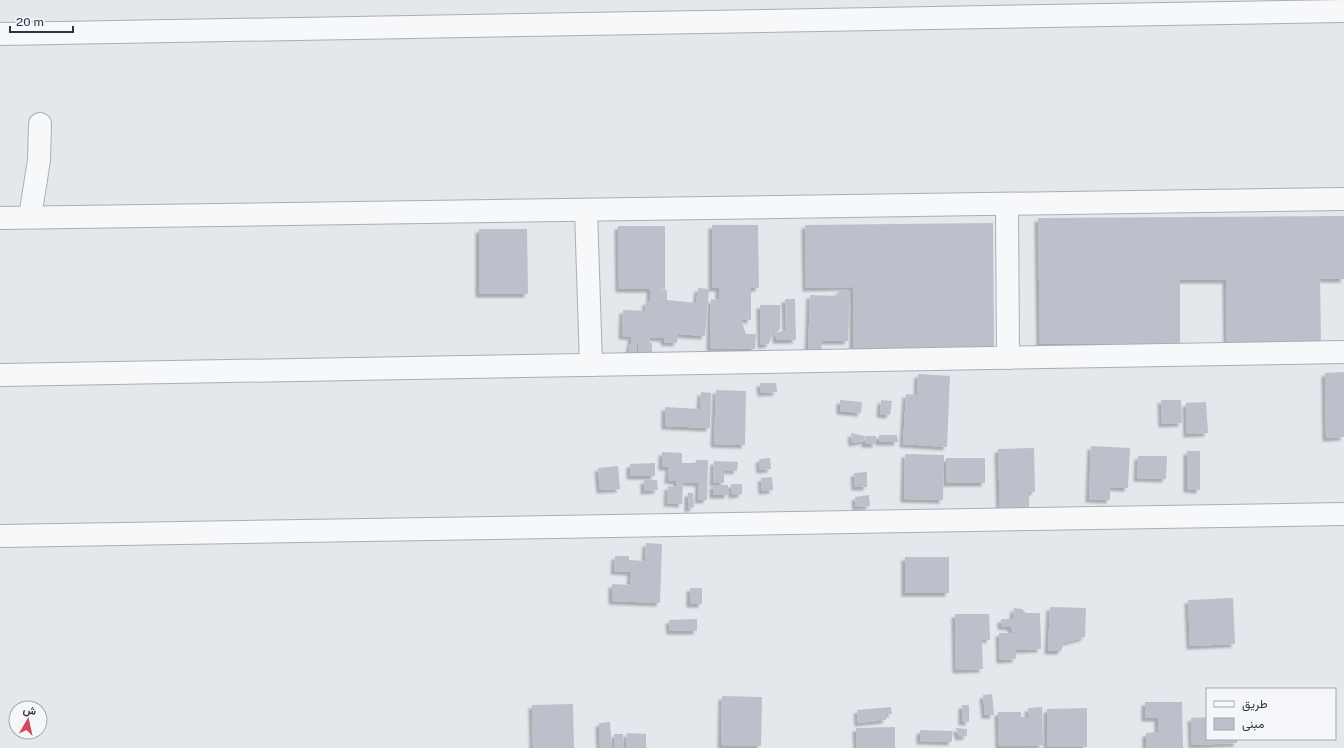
<svg xmlns="http://www.w3.org/2000/svg" width="1344" height="748" viewBox="0 0 1344 748" font-family="'Public Sans',Vazirmatn,sans-serif">
  <style>
    .building { fill: #bbc0ca; filter: url(#shadow) }
    .lines { fill: none; stroke-linecap: round; stroke-linejoin: round }
    .minor-casing { stroke: #a9aeb7; stroke-width: 24 }
    .minor { stroke: #f7f8fa; stroke-width: 22 }
  </style>
  <defs>
    <filter id="shadow"><feDropShadow dx="-3.5" dy="3.5" stdDeviation="1" flood-color="#0004"/></filter>
  </defs>
  <rect width="100%" height="100%" fill="#e4e7ec"/>
  <g class="building">
    <path d="M 1344,216 L 1344,279 L 1320,279 L 1321,342 L 1227,343 L 1226,280 L 1180,280 L 1180,343 L 1040,344 L 1038,218 Z"/>
    <path d="M 993,223 L 994,349 L 853,350 L 853,287 L 806,288 L 805,225 Z"/>
    <path d="M 712,225 L 758,225 L 759,288 L 751,288 L 751,320 L 741,319 L 746,334 L 756,334 L 755,349 L 710,348 L 711,299 L 719,300 L 719,288 L 712,288 Z"/>
    <path d="M 618,226 L 665,226 L 665,289 L 654,289 L 667,290 L 667,300 L 696,303 L 698,288 L 709,289 L 705,336 L 678,334 L 677,343 L 664,342 L 664,338 L 622,336 L 623,310 L 645,311 L 646,302 L 650,301 L 650,289 L 619,289 Z"/>
    <path d="M 479,229 L 527,229 L 528,294 L 479,294 Z"/>
    <path d="M 838,291 L 850,291 L 848,341 L 822,341 L 821,355 L 808,355 L 810,295 L 838,296 Z"/>
    <path d="M 785,299 L 795,299 L 796,340 L 776,340 L 776,333 L 773,332 L 769,344 L 761,345 L 760,305 L 780,305 L 780,329 L 776,333 L 786,330 Z"/>
    <path d="M 631,337 L 650,338 L 649,343 L 652,343 L 652,354 L 646,354 L 647,350 L 645,352 L 638,352 L 639,344 L 631,344 Z"/>
    <path d="M 630,344 L 637,345 L 637,352 L 635,352 L 634,354 L 629,354 Z"/>
    <path d="M 1344,372 L 1344,437 L 1326,438 L 1325,373 Z"/>
    <path d="M 918,374 L 950,376 L 947,447 L 903,444 L 906,394 L 917,395 Z"/>
    <path d="M 760,383 L 776,383 L 777,392 L 761,393 Z"/>
    <path d="M 716,390 L 746,391 L 745,445 L 714,444 Z"/>
    <path d="M 701,392 L 711,393 L 710,428 L 665,426 L 665,407 L 700,409 Z"/>
    <path d="M 840,400 L 862,402 L 861,413 L 840,411 Z"/>
    <path d="M 881,400 L 892,401 L 890,415 L 880,414 Z"/>
    <path d="M 1161,400 L 1181,400 L 1182,423 L 1162,424 Z"/>
    <path d="M 1206,402 L 1208,433 L 1187,434 L 1186,403 Z"/>
    <path d="M 851,433 L 865,436 L 864,441 L 852,443 Z"/>
    <path d="M 879,435 L 897,435 L 898,442 L 879,442 Z"/>
    <rect x="865" y="436" width="11" height="8"/>
    <path d="M 1091,446 L 1130,448 L 1128,488 L 1110,487 L 1110,500 L 1089,499 Z"/>
    <path d="M 1034,448 L 1035,492 L 1029,492 L 1029,511 L 1000,512 L 998,449 Z"/>
    <path d="M 1187,451 L 1200,451 L 1200,490 L 1187,489 Z"/>
    <path d="M 662,452 L 682,453 L 682,463 L 696,463 L 696,460 L 708,460 L 707,500 L 698,500 L 699,483 L 683,482 L 682,504 L 667,503 L 668,486 L 676,487 L 677,481 L 668,480 L 669,467 L 662,467 Z"/>
    <path d="M 905,454 L 944,455 L 943,500 L 904,499 Z"/>
    <path d="M 1138,456 L 1167,456 L 1166,479 L 1137,478 Z"/>
    <path d="M 770,458 L 771,469 L 760,470 L 759,459 Z"/>
    <rect x="946" y="458" width="39" height="25"/>
    <path d="M 714,461 L 738,462 L 737,471 L 724,470 L 724,483 L 713,483 Z"/>
    <path d="M 655,463 L 655,476 L 630,476 L 630,464 Z"/>
    <path d="M 618,466 L 620,489 L 600,490 L 598,468 Z"/>
    <path d="M 867,472 L 867,487 L 855,487 L 854,473 Z"/>
    <path d="M 772,477 L 773,490 L 762,491 L 761,478 Z"/>
    <path d="M 644,480 L 657,480 L 658,490 L 644,491 Z"/>
    <path d="M 731,484 L 742,484 L 742,494 L 732,495 Z"/>
    <rect x="713" y="485" width="15" height="10"/>
    <path d="M 688,493 L 693,493 L 694,507 L 688,509 Z"/>
    <path d="M 869,495 L 870,506 L 856,507 L 855,497 Z"/>
    <path d="M 646,543 L 662,544 L 660,603 L 612,601 L 612,584 L 630,585 L 631,572 L 614,571 L 615,556 L 629,556 L 629,560 L 645,561 Z"/>
    <rect x="905" y="557" width="44" height="36"/>
    <rect x="690" y="588" width="12" height="16"/>
    <path d="M 1233,598 L 1235,644 L 1190,646 L 1188,600 Z"/>
    <path d="M 1050,607 L 1086,608 L 1085,637 L 1064,643 L 1061,651 L 1048,651 Z"/>
    <path d="M 1014,608 L 1022,609 L 1026,613 L 1040,613 L 1041,649 L 1016,650 L 1016,659 L 1000,660 L 999,633 L 1013,633 L 1011,627 L 1001,626 L 1001,619 L 1013,619 Z"/>
    <path d="M 955,614 L 989,614 L 990,640 L 982,639 L 983,669 L 956,670 Z"/>
    <path d="M 697,619 L 697,631 L 670,631 L 669,620 Z"/>
    <path d="M 992,694 L 994,715 L 985,715 L 983,695 Z"/>
    <path d="M 722,696 L 762,697 L 761,746 L 721,745 Z"/>
    <path d="M 1145,702 L 1182,702 L 1183,748 L 1146,748 L 1146,733 L 1158,732 L 1158,718 L 1145,718 Z"/>
    <path d="M 573,704 L 574,748 L 533,748 L 532,705 Z"/>
    <rect x="962" y="705" width="7" height="17"/>
    <path d="M 891,707 L 892,714 L 886,714 L 886,720 L 858,723 L 857,710 Z"/>
    <path d="M 1042,707 L 1043,745 L 999,746 L 998,712 L 1021,712 L 1021,717 L 1029,717 L 1028,708 Z"/>
    <path d="M 1087,708 L 1087,747 L 1047,747 L 1047,709 Z"/>
    <path d="M 1207,717 L 1207,739 L 1237,739 L 1237,743 L 1192,745 L 1191,718 Z"/>
    <path d="M 610,722 L 612,748 L 600,748 L 599,723 Z"/>
    <path d="M 895,727 L 895,748 L 857,748 L 856,728 Z"/>
    <path d="M 956,728 L 967,729 L 967,736 L 959,737 Z"/>
    <path d="M 920,730 L 952,731 L 952,742 L 920,741 Z"/>
    <path d="M 627,733 L 646,734 L 646,748 L 626,748 Z"/>
    <path d="M 614,734 L 623,734 L 624,748 L 615,748 Z"/>
  </g>
  <g class="lines">
    <defs>
      <g id="minor">
        <path d="M 0,34 L 1344,11"/>
        <path d="M 1007,204 L 1008,358"/>
        <path d="M 586,210 L 591,365"/>
        <path d="M 30,217 L 39,160 L 40,124"/>
        <path d="M 0,218 L 1344,199"/>
        <path d="M 0,375 L 1344,352"/>
        <path d="M 0,536 L 1344,514"/>
      </g>
    </defs>
    <use href="#minor" class="minor-casing"/>
    <use href="#minor" class="minor"/>
  </g>
  <rect x="1206" y="688" width="130" height="52" fill="#f4f6f9" stroke="#a4a8b1"/>
  <rect x="1214" y="701" width="20" height="6" fill="#f7f8fa" stroke="#a4a8b1"/>
  <text x="1242" y="708" font-size="12" fill="#2b3445">طريق</text>
  <rect x="1214" y="718" width="20" height="12" fill="#bbc0ca" stroke="#a4a8b1"/>
  <text x="1242" y="728" font-size="12" fill="#2b3445">مبنى</text>
  <g transform="translate(28 720) rotate(9)"><circle r="19" fill="#f4f6f9" stroke="#a4a8b1"/>
  <path d="M0-3L7 15L0 10L-7 15Z" fill="#d1495b"/>
  <text y="-6" font-size="11" font-weight="bold" text-anchor="middle" fill="#2b3445">ش</text>
  </g>
  <path d="M10 26v6h63v-6" fill="none" stroke="#2b3445" stroke-width="2"/>
  <text x="16" y="26" font-size="12" fill="#2b3445" stroke="#f4f6f9" stroke-width="3" paint-order="stroke">20 m</text>
</svg>
